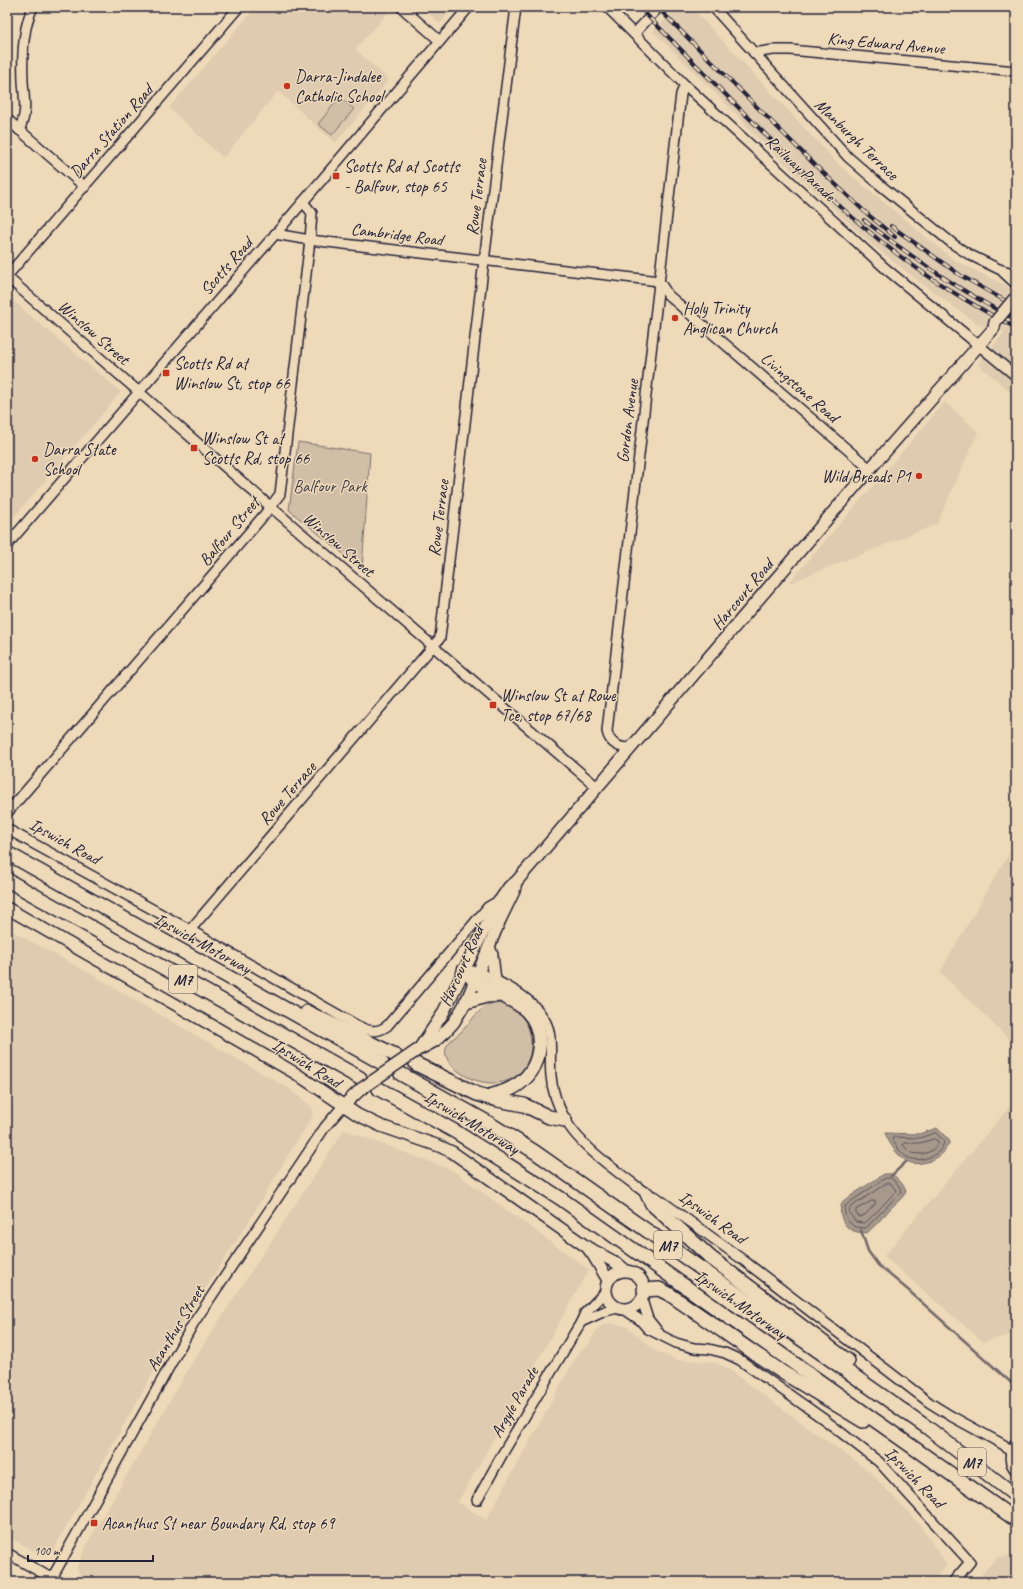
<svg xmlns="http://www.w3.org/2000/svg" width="1023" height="1589" viewBox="0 0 1023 1589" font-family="Caveat,sans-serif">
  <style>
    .built { fill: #dfcbaf }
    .green { fill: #d1bea6; stroke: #7a7070 }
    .water { fill: #a6988b; stroke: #71696b }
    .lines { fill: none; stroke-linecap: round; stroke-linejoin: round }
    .shore { stroke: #57515b; stroke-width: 1 }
    .stream { stroke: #71696b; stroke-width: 2.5 }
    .minor-casing { stroke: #22223b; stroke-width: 12 }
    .major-casing { stroke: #22223b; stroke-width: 14 }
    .highway-casing { stroke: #22223b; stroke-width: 16 }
    .minor { stroke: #eed9b8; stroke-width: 9 }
    .major { stroke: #eed9b8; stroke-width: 11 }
    .highway { stroke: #eed9b8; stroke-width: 13 }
    .rail-casing { stroke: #22223b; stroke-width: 4 }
    .rail { stroke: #eed9b8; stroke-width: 2.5; stroke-dasharray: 8; stroke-linecap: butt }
    .major-bridge-casing { stroke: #22223b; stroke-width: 14; stroke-linecap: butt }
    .major-bridge { stroke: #eed9b8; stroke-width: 11 }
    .poi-dot { fill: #c8321e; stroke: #eed9b8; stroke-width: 1.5 }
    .labels { text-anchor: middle; stroke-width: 3; stroke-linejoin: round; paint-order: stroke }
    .shield { fill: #eed9b8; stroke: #5f5960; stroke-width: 1 }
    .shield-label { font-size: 16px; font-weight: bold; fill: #22223b }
    .street-label { font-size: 17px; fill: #22223b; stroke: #eed9b8 }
    .poi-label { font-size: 17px; fill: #22223b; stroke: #eed9b8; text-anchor: start }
    .park-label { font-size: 17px; fill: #454150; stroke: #eed9b8 }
  </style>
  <rect width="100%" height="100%" fill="#eed9b8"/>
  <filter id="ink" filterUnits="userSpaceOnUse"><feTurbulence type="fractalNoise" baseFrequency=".025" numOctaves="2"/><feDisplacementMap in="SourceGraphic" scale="8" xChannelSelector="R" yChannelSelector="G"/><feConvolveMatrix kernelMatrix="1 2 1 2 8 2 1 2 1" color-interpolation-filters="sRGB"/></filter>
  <g filter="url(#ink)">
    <g class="built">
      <path d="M 256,7 L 384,7 L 389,12 L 355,49 L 389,80 L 335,143 L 278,91 L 223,158 L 169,108 Z"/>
      <path d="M 421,7 L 454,7 L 440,24 Z"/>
      <path d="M 669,7 L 691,7 L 840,166 L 954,260 L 1011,288 L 1011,295 L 992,321 L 988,325 L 982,327 L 921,283 L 869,242 L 745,126 L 746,124 L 653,31 L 673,12 Z"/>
      <path d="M 7,296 L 121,392 L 7,525 Z"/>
      <path d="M 1016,312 L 1016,397 L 978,364 L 1004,333 L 1002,330 L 1003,327 Z"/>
      <path d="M 945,402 L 978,432 L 937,524 L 789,583 Z"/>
      <path d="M 1016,844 L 1016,1046 L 940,972 L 1004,862 Z"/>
      <path d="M 7,928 L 98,978 L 143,1005 L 288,1088 L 312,1107 L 313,1116 L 290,1152 L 246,1226 L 168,1346 L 52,1552 L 41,1555 L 7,1536 Z"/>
      <path d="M 1016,1099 L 1016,1333 L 983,1342 L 884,1256 Z"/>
      <path d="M 344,1130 L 452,1170 L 589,1270 L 458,1502 L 486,1520 L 579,1352 L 588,1346 L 598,1328 L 610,1323 L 626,1326 L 657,1352 L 677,1360 L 713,1362 L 725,1367 L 773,1402 L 870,1472 L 919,1524 L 947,1565 L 932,1582 L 90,1582 L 80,1576 L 77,1567 L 88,1542 L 196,1356 Z"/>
      <path d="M 1008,1556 L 1016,1561 L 1016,1582 L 975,1582 L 997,1557 Z"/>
    </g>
    <g class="green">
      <path d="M 340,97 L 354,109 L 332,135 L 318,124 Z"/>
      <path d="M 298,442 L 370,453 L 362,569 L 289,510 Z"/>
      <path d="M 489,1004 C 493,1004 500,1003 504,1004 C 550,1020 536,1102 472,1079 C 460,1074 438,1059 448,1044 C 451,1039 457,1036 461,1032 C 472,1021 475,1013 489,1004 Z"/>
    </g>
    <g class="water">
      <path d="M 937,1128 L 948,1139 L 950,1142 C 947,1146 945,1150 943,1153 C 935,1161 915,1168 905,1160 C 896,1154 889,1143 885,1133 L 919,1134 Z"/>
      <path d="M 884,1174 L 892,1174 C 898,1179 904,1184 906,1192 C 902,1199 896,1203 890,1209 C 883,1217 876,1225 867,1233 C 863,1232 858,1233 854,1231 C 842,1227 837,1211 843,1201 Z"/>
    </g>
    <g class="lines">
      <g class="shore">
        <path d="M 936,1133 L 944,1141 C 943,1155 921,1163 909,1158 C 903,1156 895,1145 892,1139 L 894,1137 L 919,1138 Z"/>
        <path d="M 934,1139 L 938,1141 L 938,1144 C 931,1154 922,1155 911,1153 L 903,1145 L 905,1143 L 920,1143 Z"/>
        <path d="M 886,1178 L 891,1178 C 895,1182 901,1186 901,1192 L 866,1228 L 855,1227 C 848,1222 843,1216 845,1206 L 853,1200 Z"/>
        <path d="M 887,1183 L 890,1183 L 896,1190 C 895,1193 870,1219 865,1223 L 856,1222 L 849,1213 L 850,1208 Z"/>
        <path d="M 872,1201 L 875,1201 L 875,1204 L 865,1215 L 860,1217 L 856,1214 L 856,1210 Z"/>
      </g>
      <g class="stream">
        <path d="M 891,1176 L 906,1162"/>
        <path d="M 861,1230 L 868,1251 L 878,1265 L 908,1290 L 1016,1387"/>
      </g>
      <defs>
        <g id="minor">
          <path d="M 401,7 L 440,41"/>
          <path d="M 607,7 L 685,85 L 885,268 L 1016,376"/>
          <path d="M 713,7 L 848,157 L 879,184 L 953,244 L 970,255 L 999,269 L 1016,274"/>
          <path d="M 634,34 L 659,7"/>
          <path d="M 754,53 L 773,50 L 790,50 L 1016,71"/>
          <path d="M 7,119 L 85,187"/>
          <path d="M 19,130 C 28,113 24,99 23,81 C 22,59 23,27 33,7"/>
          <path d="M 275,234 L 310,240 L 659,281 L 668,295 L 870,469"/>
          <path d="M 1003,272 L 1016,284"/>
          <path d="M 7,276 L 239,7"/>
          <path d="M 7,277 L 271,507 L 597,787"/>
          <path d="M 7,545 L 303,202 L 469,7"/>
          <path d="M 630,748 C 619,748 609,743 607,731 L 681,94 L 685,85"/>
          <path d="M 7,813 L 265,514 L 280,494 L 310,240 L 312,213 L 303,202"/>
          <path d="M 7,829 L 190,930 L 356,1025 C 368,1031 376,1034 387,1026 L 488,907 L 500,900"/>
          <path d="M 190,930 L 440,638 L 483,269 L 516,7"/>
          <path d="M 473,971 L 479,972 C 495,980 521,992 533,1005 C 558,1030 548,1046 551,1076 C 552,1091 558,1106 565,1119 C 579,1146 622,1175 647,1194 L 656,1197 L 743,1260 L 930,1403 L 951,1416 L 1004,1445 L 1016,1458"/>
          <path d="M 642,1300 L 648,1319 L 659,1333"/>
          <path d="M 624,1309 L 640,1320 L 648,1329 L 676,1343 L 694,1348 L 709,1349 L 725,1353 L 740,1360 L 825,1420 L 879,1462 L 970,1562 L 953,1582"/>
          <path d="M 581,1322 L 605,1311 L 618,1308"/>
          <path d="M 1016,1442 C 1009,1452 1008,1462 1016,1471"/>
          <path d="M 477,1500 L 503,1453 L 581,1322 L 585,1313 L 606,1291"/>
          <path d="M 7,1553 L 58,1582"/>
          <path d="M 52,1578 L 193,1324 L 325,1127 L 343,1106"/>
        </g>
        <g id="major">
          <path d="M 7,908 L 295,1073 L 358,1115 L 381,1126 L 439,1146 L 452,1152 L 587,1247 L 593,1255 L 608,1280"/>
          <path d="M 489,947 L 492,955 L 495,980"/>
          <path d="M 419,1049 L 442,1015 L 496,906 L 509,887 L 516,882 L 870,469 L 994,328"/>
          <path d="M 420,1049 L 435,1041 L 445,1032 L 454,1022 L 466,1002 L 500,920 L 514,891 L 516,882"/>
          <path d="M 343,1106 L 361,1089"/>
          <path d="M 591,1249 L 618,1264 L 625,1270"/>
          <circle cx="625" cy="1290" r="19"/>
        </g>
        <g id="highway">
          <path d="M 7,853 L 382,1063"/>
          <path d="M 7,880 L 360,1078"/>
          <path d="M 464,970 C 468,973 471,978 475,981 C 491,992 511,997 526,1010 C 547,1031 542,1066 520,1083 C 510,1091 497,1094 486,1097"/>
          <path d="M 466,1002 L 486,996 L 501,995"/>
          <path d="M 307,1012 L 395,1055"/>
          <path d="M 416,1064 L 477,1094 L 498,1100 L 524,1105 L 549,1117 L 565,1120"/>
          <path d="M 401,1074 L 487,1122 L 535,1152 L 928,1428 L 1016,1496"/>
          <path d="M 379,1089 L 456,1132 L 560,1198 L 1016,1520"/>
          <path d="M 647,1194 L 652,1204 L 711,1258 L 848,1361"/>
          <path d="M 644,1290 L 659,1289 L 669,1294 L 782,1372 L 863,1421"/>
        </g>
      </defs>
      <use href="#minor" class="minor-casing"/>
      <use href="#major" class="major-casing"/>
      <use href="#highway" class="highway-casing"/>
      <use href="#minor" class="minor"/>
      <use href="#major" class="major"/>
      <use href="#highway" class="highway"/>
      <defs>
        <g id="rail">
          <path d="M 639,7 C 678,47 717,86 756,125 C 796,165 835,204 878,239 C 921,274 968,303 1016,328"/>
          <path d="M 657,7 L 816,166 L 865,212 L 895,237"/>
          <path d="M 864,220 C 912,258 962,292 1016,320"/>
          <path d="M 891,226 L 960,275 L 1016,307"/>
        </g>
      </defs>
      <use href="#rail" class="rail-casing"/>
      <use href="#rail" class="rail"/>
      <defs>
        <g id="major-bridge">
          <path d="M 994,328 L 995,322 L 1015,298"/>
          <path d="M 361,1089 L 419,1049"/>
        </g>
      </defs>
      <use href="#major-bridge" class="major-bridge-casing"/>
      <use href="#major-bridge" class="major-bridge"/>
    </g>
  </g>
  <g class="poi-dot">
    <circle cx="287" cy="86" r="4"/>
    <rect x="332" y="172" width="8" height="8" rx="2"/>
    <circle cx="675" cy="318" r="4"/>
    <rect x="162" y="369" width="8" height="8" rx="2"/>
    <rect x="190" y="444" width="8" height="8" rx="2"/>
    <circle cx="35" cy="459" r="4"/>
    <circle cx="919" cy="476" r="4"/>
    <rect x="489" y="701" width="8" height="8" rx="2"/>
    <rect x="90" y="1519" width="8" height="8" rx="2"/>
  </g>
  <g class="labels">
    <g class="shield">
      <rect x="169" y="965" width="28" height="28" rx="3"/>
      <rect x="654" y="1231" width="28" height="28" rx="3"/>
      <rect x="958" y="1448" width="28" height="28" rx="3"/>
    </g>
    <g class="shield-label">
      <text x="183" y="985">M7</text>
      <text x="668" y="1251">M7</text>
      <text x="972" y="1468">M7</text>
    </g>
    <g class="street-label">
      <text transform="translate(886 43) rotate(5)" y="6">King Edward Avenue</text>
      <text transform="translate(111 131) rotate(-49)" y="6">Darra Station Road</text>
      <text transform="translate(857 139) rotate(44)" y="6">Manburgh Terrace</text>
      <text transform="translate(801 168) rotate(43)" y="6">Railway Parade</text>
      <text transform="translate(476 197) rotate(-83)" y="6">Rowe Terrace</text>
      <text transform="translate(397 234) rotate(7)" y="6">Cambridge Road</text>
      <text transform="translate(226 266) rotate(-49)" y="6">Scotts Road</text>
      <text transform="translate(94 332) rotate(41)" y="6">Winslow Street</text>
      <text transform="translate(800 387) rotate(41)" y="6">Livingstone Road</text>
      <text transform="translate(627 421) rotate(-83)" y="6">Gordon Avenue</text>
      <text transform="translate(438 518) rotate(-83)" y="6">Rowe Terrace</text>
      <text transform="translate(229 531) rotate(-50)" y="6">Balfour Street</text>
      <text transform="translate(339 544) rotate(41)" y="6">Winslow Street</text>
      <text transform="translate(742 594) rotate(-50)" y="6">Harcourt Road</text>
      <text transform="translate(287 793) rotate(-49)" y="6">Rowe Terrace</text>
      <text transform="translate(65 841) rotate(29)" y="6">Ipswich Road</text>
      <text transform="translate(203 943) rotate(29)" y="6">Ipswich Motorway</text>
      <text transform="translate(461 966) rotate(-66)" y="6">Harcourt Road</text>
      <text transform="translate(307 1063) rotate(32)" y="6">Ipswich Road</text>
      <text transform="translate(472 1122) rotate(31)" y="6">Ipswich Motorway</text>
      <text transform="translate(713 1217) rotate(36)" y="6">Ipswich Road</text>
      <text transform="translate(741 1304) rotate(35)" y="6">Ipswich Motorway</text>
      <text transform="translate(175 1328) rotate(-59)" y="6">Acanthus Street</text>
      <text transform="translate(514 1402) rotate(-60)" y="6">Argyle Parade</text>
      <text transform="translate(915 1477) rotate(46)" y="6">Ipswich Road</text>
    </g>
    <g class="poi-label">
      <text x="295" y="82">Darra-Jindalee<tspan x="295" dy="20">Catholic School</tspan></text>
      <text x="344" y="172">Scotts Rd at Scotts<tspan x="344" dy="20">- Balfour, stop 65</tspan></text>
      <text x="683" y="314">Holy Trinity<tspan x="683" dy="20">Anglican Church</tspan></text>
      <text x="174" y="369">Scotts Rd at<tspan x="174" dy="20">Winslow St, stop 66</tspan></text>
      <text x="202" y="444">Winslow St at<tspan x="202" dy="20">Scotts Rd, stop 66</tspan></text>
      <text x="43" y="455">Darra State<tspan x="43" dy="20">School</tspan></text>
      <text x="911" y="482" text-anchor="end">Wild Breads P1</text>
      <text x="501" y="701">Winslow St at Rowe<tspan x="501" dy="20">Tce, stop 67/68</tspan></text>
      <text x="102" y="1529">Acanthus St near Boundary Rd, stop 69</text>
    </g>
    <g class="park-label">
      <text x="330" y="492">Balfour Park</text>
    </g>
  </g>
  <rect width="1023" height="1589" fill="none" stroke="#eed9b8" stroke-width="24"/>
  <rect x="12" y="12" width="999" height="1565" fill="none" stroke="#22223b" stroke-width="1.5" filter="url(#ink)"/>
  <path d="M28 1555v6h125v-6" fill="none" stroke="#22223b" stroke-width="2"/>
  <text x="34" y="1555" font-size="12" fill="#22223b" stroke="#eed9b8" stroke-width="3" paint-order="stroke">100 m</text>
</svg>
